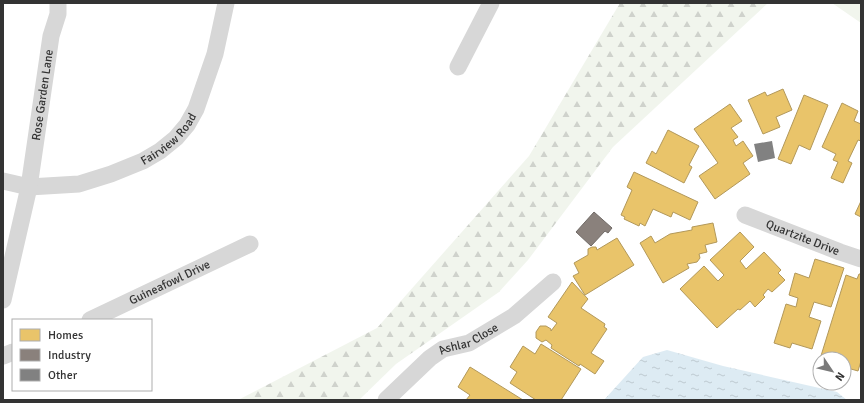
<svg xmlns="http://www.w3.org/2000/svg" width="864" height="403" viewBox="0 0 864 403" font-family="Signika,sans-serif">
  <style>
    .forest { fill: url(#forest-firs) }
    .garden { fill: #f1f5ed }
    .water { fill: url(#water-ripples) }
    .homes { fill: #e9c46a; stroke: #b2985a }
    .industry { fill: #8a817c; stroke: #706a66 }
    .building { fill: #818181 }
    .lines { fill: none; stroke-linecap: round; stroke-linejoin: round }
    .minor { stroke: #d7d7d7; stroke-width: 17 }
    .labels { text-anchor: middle; stroke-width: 4; stroke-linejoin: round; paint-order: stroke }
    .street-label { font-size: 12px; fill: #333; stroke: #fff }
  </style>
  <defs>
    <pattern id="forest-firs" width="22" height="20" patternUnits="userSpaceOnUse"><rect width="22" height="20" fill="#f1f5ed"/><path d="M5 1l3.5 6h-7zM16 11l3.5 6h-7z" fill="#cfd2cc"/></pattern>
    <pattern id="water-ripples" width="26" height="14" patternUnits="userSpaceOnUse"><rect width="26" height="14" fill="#ddebf3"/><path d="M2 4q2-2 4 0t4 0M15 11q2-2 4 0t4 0" fill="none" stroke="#becad1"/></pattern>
  </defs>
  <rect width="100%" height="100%" fill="#fff"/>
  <path class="forest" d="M 620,3 L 768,3 L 613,147 L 528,260 L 499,292 L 396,364 L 359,400 L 238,400 L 377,328 L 529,156 Z"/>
  <path class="garden" d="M 832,3 L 861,3 L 861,23 Z"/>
  <path class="water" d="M 667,350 L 723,366 L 837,392 L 847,400 L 604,400 L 643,357 Z"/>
  <g class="homes">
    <path d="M 783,89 L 792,110 L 776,117 L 780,127 L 763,134 L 748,100 L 765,92 L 767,96 Z"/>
    <path d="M 804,95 L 828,105 L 810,150 L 799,145 L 791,164 L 778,159 Z"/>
    <path d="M 842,103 L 858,111 L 854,121 L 861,124 L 861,141 L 858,140 L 848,161 L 852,163 L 843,183 L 831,178 L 838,162 L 833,160 L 836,154 L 822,147 Z"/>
    <path d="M 730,104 L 742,121 L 731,128 L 738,137 L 733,140 L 736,146 L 743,141 L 753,156 L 743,163 L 750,174 L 715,199 L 699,176 L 718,163 L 694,129 Z"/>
    <path d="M 668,130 L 699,146 L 689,165 L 692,167 L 684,183 L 646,163 L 652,151 L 656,154 Z"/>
    <path d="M 634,172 L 698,202 L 690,220 L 673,212 L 671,217 L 653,209 L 645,226 L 640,223 L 639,226 L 624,219 L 625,217 L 621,215 L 632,190 L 627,187 Z"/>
    <path d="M 861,201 L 861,217 L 855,214 Z"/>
    <path d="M 713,223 L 717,242 L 705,245 L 707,252 L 699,254 L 700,258 L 697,262 L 687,264 L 689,268 L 663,283 L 640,243 L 651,236 L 655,243 L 670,234 L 692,230 L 692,227 Z"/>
    <path d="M 740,232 L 754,247 L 740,261 L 746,269 L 764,252 L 781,270 L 778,273 L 785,280 L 772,292 L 768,289 L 763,295 L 765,297 L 755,307 L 750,301 L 740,310 L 738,309 L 717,328 L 680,289 L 704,266 L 718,281 L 724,275 L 710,260 Z"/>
    <path d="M 617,238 L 634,265 L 585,295 L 573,276 L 579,273 L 574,263 L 588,255 L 588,249 L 592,247 L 596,247 L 597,250 Z"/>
    <path d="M 815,259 L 844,268 L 831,307 L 814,302 L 809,317 L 821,321 L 812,349 L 792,343 L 790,348 L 774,343 L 786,304 L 796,307 L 798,298 L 789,295 L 795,273 L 809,278 Z"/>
    <path d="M 859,274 L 861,274 L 861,361 L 858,371 L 844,367 L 844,359 L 820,359 L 846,275 L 857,279 Z"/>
    <path d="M 572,282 L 588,299 L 581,308 L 605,324 L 604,327 L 607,329 L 591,353 L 604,361 L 595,374 L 580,364 L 579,366 L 551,348 L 552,345 L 546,340 L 542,342 L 536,338 L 536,332 L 540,326 L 546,326 L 551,329 L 551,331 L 557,323 L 548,317 Z"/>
    <path d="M 541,344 L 581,369 L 561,400 L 536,400 L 510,383 L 517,372 L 510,367 L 523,346 L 535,354 Z"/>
    <path d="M 470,367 L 523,400 L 466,400 L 470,395 L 458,387 Z"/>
  </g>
  <path class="industry" d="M 594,212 L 612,228 L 608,233 L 605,231 L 591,246 L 576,232 Z"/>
  <path class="building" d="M 772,141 L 775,158 L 758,162 L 754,144 Z"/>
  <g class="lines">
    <g class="minor">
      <path d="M 458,67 L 491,3"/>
      <path id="s1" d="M 3,181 L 29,187 L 79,184 L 111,174 L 143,161 L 160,151 L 176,138 L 187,125 L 196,109 L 215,54 L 226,3"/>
      <path id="s2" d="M 745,215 L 840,252 L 861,259"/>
      <path id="s3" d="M 3,300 L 29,187 L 51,36 L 58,14 L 58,3"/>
      <path id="s4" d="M 90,320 L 250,244"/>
      <path d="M 3,356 L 13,352"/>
      <path id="s5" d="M 386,400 L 430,358 L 443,349 L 469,343 L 514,316 L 553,282"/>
    </g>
  </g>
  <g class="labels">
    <g class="street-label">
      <text dy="4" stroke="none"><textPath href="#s3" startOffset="209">Rose Garden Lane</textPath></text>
      <text dy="4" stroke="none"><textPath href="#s1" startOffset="179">Fairview Road</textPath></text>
      <text dy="4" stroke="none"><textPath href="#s2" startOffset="62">Quartzite Drive</textPath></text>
      <text dy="4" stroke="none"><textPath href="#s4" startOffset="88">Guineafowl Drive</textPath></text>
      <text dy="4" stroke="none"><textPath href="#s5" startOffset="104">Ashlar Close</textPath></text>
    </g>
  </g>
  <rect width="864" height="403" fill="none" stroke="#333333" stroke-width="8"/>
  <rect x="12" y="319" width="140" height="72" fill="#ffffff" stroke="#adadad"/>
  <rect x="20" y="329" width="20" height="12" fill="#e9c46a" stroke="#adadad"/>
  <text x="48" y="339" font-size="12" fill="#333333">Homes</text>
  <rect x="20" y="349" width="20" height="12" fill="#8a817c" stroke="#adadad"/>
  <text x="48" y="359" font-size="12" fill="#333333">Industry</text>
  <rect x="20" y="369" width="20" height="12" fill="#818181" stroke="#adadad"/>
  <text x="48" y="379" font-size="12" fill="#333333">Other</text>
  <g transform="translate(832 371) rotate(125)"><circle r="19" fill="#ffffff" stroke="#adadad"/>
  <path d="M0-3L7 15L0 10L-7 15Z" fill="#7a7a7a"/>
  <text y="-6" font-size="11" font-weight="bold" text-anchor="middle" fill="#333333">N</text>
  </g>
</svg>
